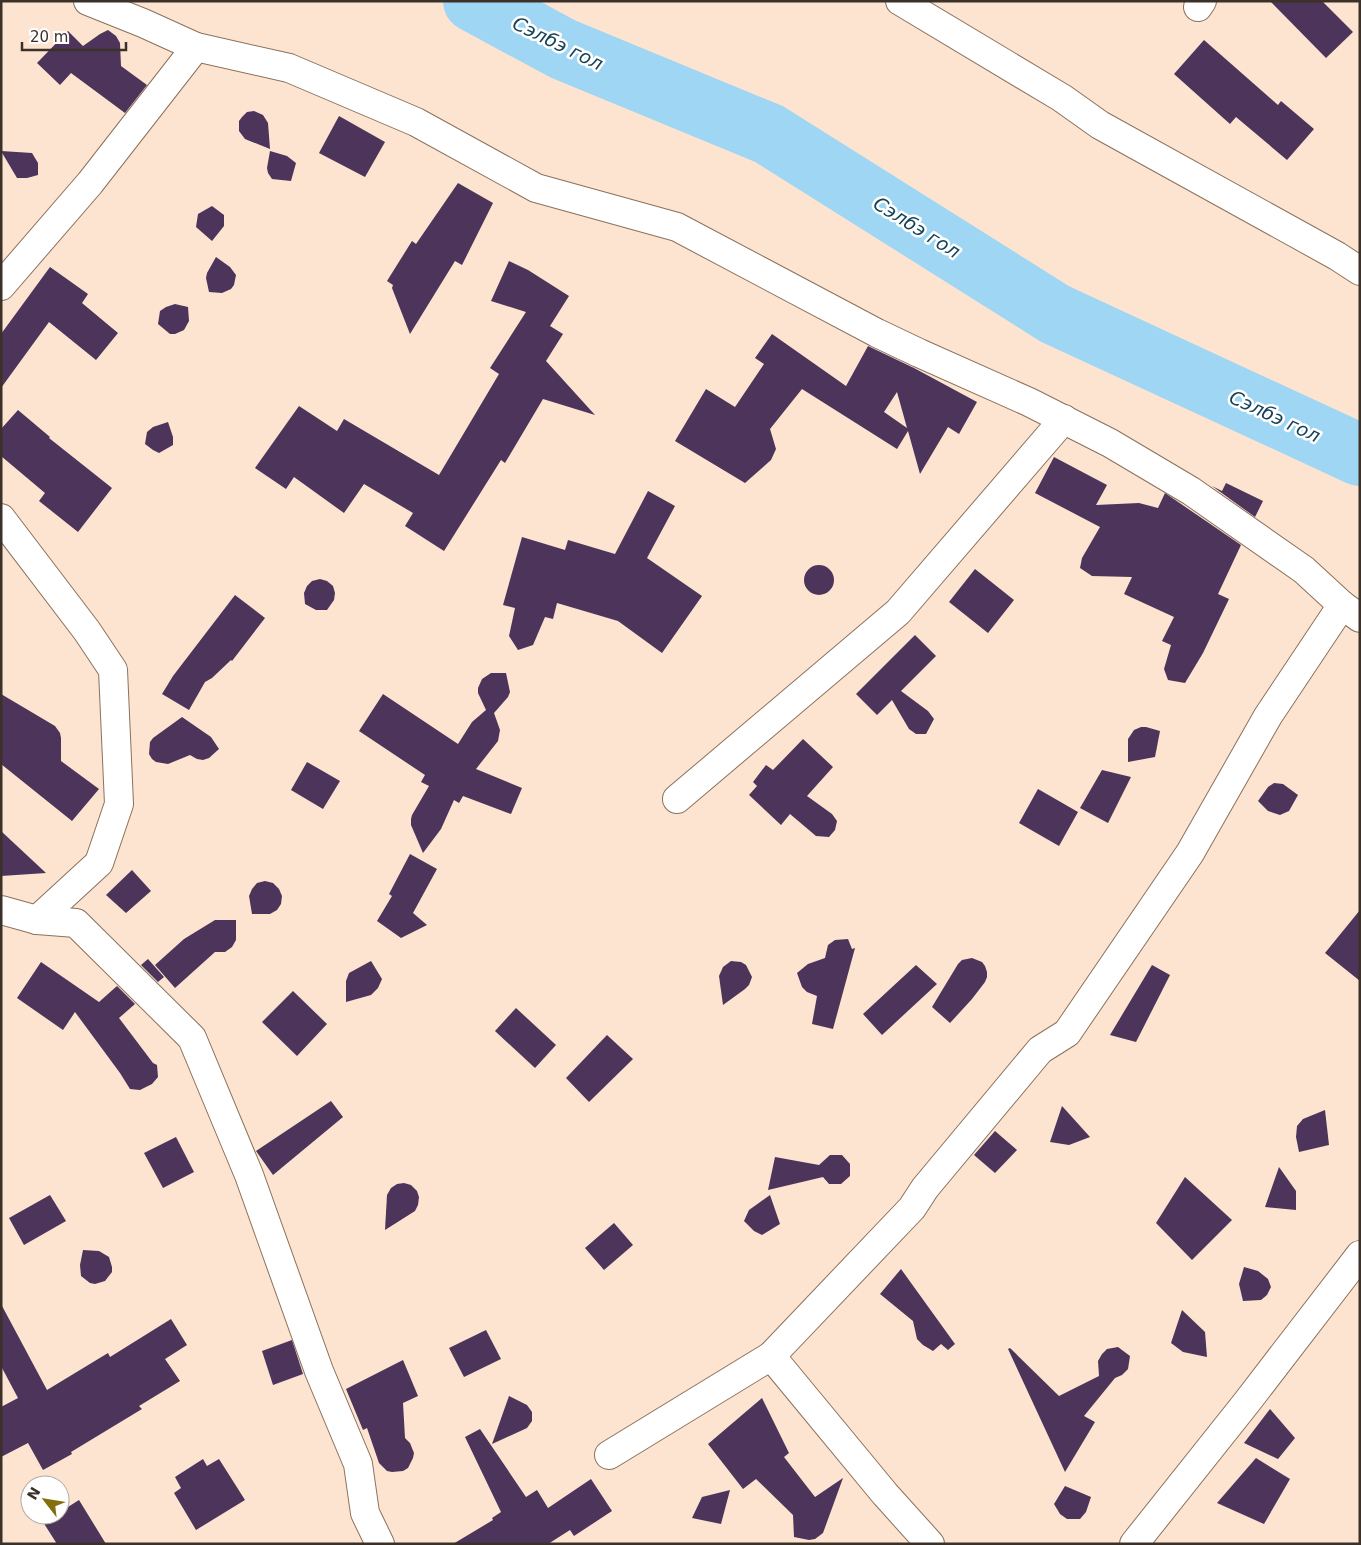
<svg xmlns="http://www.w3.org/2000/svg" width="1361" height="1545" viewBox="0 0 1361 1545" font-family="'DejaVu Sans',sans-serif">
  <style>
    .lines { fill: none; stroke-linecap: round; stroke-linejoin: round }
    .river { stroke: #9fd6f4; stroke-width: 62 }
    .building { fill: #4c345a; fill-rule: evenodd }
    .minor-casing { stroke: #8b715c; stroke-width: 30 }
    .minor { stroke: #fff; stroke-width: 28 }
    .labels { text-anchor: middle; stroke-width: 5; stroke-linejoin: round; paint-order: stroke }
    .water-label { font-size: 19px; font-style: italic; fill: #164258; stroke: #fff }
  </style>
  <rect width="100%" height="100%" fill="#fce4d1"/>
  <g class="lines">
    <path class="river" d="M 474,1 L 563,49 L 769,134 L 1055,314 L 1360,455"/>
  </g>
  <g class="building">
    <path d="M 1270,1 L 1322,1 L 1353,32 L 1326,58 Z"/>
    <path d="M 108,30 L 116,36 L 120,43 L 121,66 L 147,85 L 125,113 L 71,73 L 60,85 L 37,63 L 68,31 L 83,46 L 100,34 Z"/>
    <path d="M 1204,40 L 1278,105 L 1281,101 L 1314,129 L 1287,160 L 1236,117 L 1230,124 L 1174,74 Z"/>
    <path d="M 254,111 L 263,115 L 268,123 L 270,149 L 245,139 L 239,131 L 239,121 L 242,117 L 247,112 Z"/>
    <path d="M 339,116 L 385,142 L 365,177 L 319,153 Z"/>
    <path d="M 1,151 L 32,153 L 38,163 L 38,175 L 27,178 L 17,178 Z"/>
    <path d="M 270,151 L 287,156 L 296,163 L 291,181 L 272,179 L 268,173 L 267,168 Z"/>
    <path d="M 458,183 L 493,203 L 462,265 L 455,261 L 410,334 L 392,288 L 393,285 L 387,281 L 412,241 L 416,244 Z"/>
    <path d="M 212,206 L 224,215 L 224,226 L 212,241 L 196,227 L 198,214 Z"/>
    <path d="M 216,257 L 230,267 L 236,275 L 234,285 L 231,289 L 222,293 L 209,292 L 206,278 L 207,273 Z"/>
    <path d="M 509,261 L 528,270 L 569,296 L 550,326 L 563,334 L 546,361 L 595,415 L 543,399 L 505,463 L 501,460 L 444,551 L 405,526 L 413,513 L 364,484 L 344,513 L 294,477 L 286,489 L 255,468 L 299,406 L 337,431 L 344,419 L 439,475 L 499,374 L 490,368 L 526,312 L 491,301 Z"/>
    <path d="M 50,267 L 88,294 L 82,303 L 118,333 L 96,360 L 49,322 L 1,388 L 1,334 Z"/>
    <path d="M 175,304 L 188,307 L 189,321 L 184,330 L 175,334 L 170,334 L 158,324 L 160,311 L 166,307 Z"/>
    <path d="M 772,334 L 846,386 L 868,346 L 914,368 L 977,402 L 959,434 L 948,427 L 920,474 L 908,431 L 897,449 L 802,389 L 770,429 L 776,449 L 771,460 L 745,483 L 675,441 L 706,389 L 735,407 L 764,364 L 755,358 ZM 897,392 L 907,428 L 884,412 Z"/>
    <path d="M 18,410 L 50,437 L 49,438 L 112,488 L 78,532 L 39,501 L 45,493 L 1,456 L 1,429 Z"/>
    <path d="M 168,422 L 173,437 L 173,445 L 159,453 L 153,450 L 145,444 L 147,432 L 153,427 Z"/>
    <path d="M 1054,457 L 1107,485 L 1096,505 L 1139,503 L 1158,508 L 1165,493 L 1241,545 L 1218,594 L 1229,599 L 1203,653 L 1185,683 L 1168,680 L 1164,669 L 1171,645 L 1162,641 L 1174,617 L 1124,594 L 1132,577 L 1092,576 L 1080,568 L 1082,558 L 1100,527 L 1035,493 Z"/>
    <path d="M 1226,483 L 1263,501 L 1255,517 L 1212,486 L 1222,491 Z"/>
    <path d="M 648,491 L 675,506 L 647,558 L 702,596 L 662,653 L 618,621 L 557,603 L 553,619 L 545,617 L 533,645 L 518,650 L 509,636 L 515,608 L 503,605 L 522,537 L 565,550 L 568,540 L 615,554 Z"/>
    <circle cx="819" cy="580" r="15"/>
    <path d="M 975,569 L 1014,600 L 988,633 L 949,602 Z"/>
    <path d="M 320,579 L 327,581 L 333,586 L 335,593 L 334,600 L 327,610 L 316,610 L 305,604 L 304,593 L 307,586 L 312,581 Z"/>
    <path d="M 235,595 L 265,618 L 232,661 L 231,660 L 212,678 L 205,682 L 189,710 L 162,694 L 173,676 Z"/>
    <path d="M 915,635 L 936,656 L 901,691 L 928,711 L 934,719 L 926,734 L 916,734 L 909,729 L 892,700 L 877,715 L 856,694 Z"/>
    <path d="M 491,673 L 506,673 L 510,692 L 508,697 L 494,713 L 500,730 L 498,741 L 476,769 L 522,788 L 511,814 L 463,796 L 459,803 L 454,800 L 441,829 L 423,853 L 411,825 L 411,819 L 412,815 L 429,786 L 421,782 L 425,775 L 359,731 L 383,694 L 458,744 L 472,722 L 486,710 L 478,693 L 478,688 L 482,679 Z"/>
    <path d="M 1,694 L 55,726 L 60,733 L 61,738 L 61,761 L 99,789 L 72,821 L 1,764 Z"/>
    <path d="M 182,717 L 211,737 L 219,749 L 209,758 L 203,760 L 197,759 L 190,755 L 168,764 L 156,762 L 152,759 L 149,754 L 150,742 L 153,738 Z"/>
    <path d="M 1141,727 L 1146,727 L 1160,731 L 1155,757 L 1128,762 L 1128,739 L 1134,730 Z"/>
    <path d="M 803,739 L 833,767 L 807,796 L 832,814 L 837,821 L 835,830 L 829,837 L 816,836 L 790,814 L 781,825 L 749,795 L 757,786 L 753,782 L 766,765 L 773,770 Z"/>
    <path d="M 307,762 L 340,781 L 323,809 L 291,790 Z"/>
    <path d="M 1102,770 L 1131,777 L 1108,823 L 1080,808 Z"/>
    <path d="M 1274,783 L 1283,784 L 1298,795 L 1289,811 L 1280,815 L 1268,811 L 1258,801 L 1268,787 Z"/>
    <path d="M 1038,789 L 1078,812 L 1059,846 L 1019,823 Z"/>
    <path d="M 1,831 L 46,873 L 1,876 Z"/>
    <path d="M 410,854 L 437,869 L 413,913 L 427,925 L 401,938 L 377,921 L 392,896 L 389,894 Z"/>
    <path d="M 132,870 L 151,891 L 126,913 L 106,895 Z"/>
    <path d="M 265,881 L 273,883 L 279,889 L 282,896 L 281,904 L 277,910 L 270,914 L 252,914 L 249,896 L 252,889 L 257,883 Z"/>
    <path d="M 1360,910 L 1360,981 L 1325,953 Z"/>
    <path d="M 215,920 L 236,920 L 236,940 L 232,947 L 225,952 L 215,952 L 175,988 L 155,965 L 184,939 Z"/>
    <path d="M 848,939 L 852,949 L 855,948 L 833,1029 L 812,1024 L 817,996 L 807,992 L 802,987 L 797,973 L 808,964 L 825,958 L 828,945 L 835,940 Z"/>
    <path d="M 972,958 L 982,962 L 985,966 L 987,972 L 987,977 L 985,982 L 972,999 L 950,1023 L 932,1007 L 958,964 L 962,960 Z"/>
    <path d="M 148,959 L 164,977 L 158,982 L 141,965 Z"/>
    <path d="M 371,961 L 382,979 L 378,988 L 371,995 L 346,1002 L 346,981 L 349,973 Z"/>
    <path d="M 731,961 L 741,962 L 746,965 L 752,977 L 749,985 L 745,989 L 723,1005 L 719,976 L 723,967 Z"/>
    <path d="M 41,962 L 99,1002 L 117,986 L 135,1004 L 119,1018 L 153,1063 L 157,1065 L 158,1077 L 152,1084 L 140,1090 L 130,1089 L 120,1073 L 75,1012 L 63,1030 L 17,998 Z"/>
    <path d="M 916,965 L 937,984 L 882,1035 L 863,1014 Z"/>
    <path d="M 1152,965 L 1170,975 L 1136,1042 L 1110,1035 Z"/>
    <path d="M 293,991 L 327,1024 L 297,1056 L 262,1022 Z"/>
    <path d="M 516,1008 L 556,1045 L 535,1068 L 495,1031 Z"/>
    <path d="M 607,1035 L 633,1059 L 589,1102 L 566,1078 Z"/>
    <path d="M 331,1101 L 343,1117 L 273,1175 L 256,1151 Z"/>
    <path d="M 1062,1106 L 1090,1137 L 1069,1145 L 1050,1142 Z"/>
    <path d="M 1325,1110 L 1329,1145 L 1299,1152 L 1296,1137 L 1297,1126 L 1303,1119 Z"/>
    <path d="M 995,1131 L 1017,1150 L 995,1173 L 974,1155 Z"/>
    <path d="M 176,1137 L 194,1172 L 163,1188 L 144,1153 Z"/>
    <path d="M 830,1155 L 842,1155 L 850,1164 L 850,1176 L 841,1184 L 829,1184 L 823,1177 L 768,1190 L 775,1157 L 819,1165 Z"/>
    <path d="M 1279,1167 L 1296,1191 L 1296,1210 L 1265,1207 Z"/>
    <path d="M 1185,1177 L 1232,1220 L 1192,1260 L 1156,1223 Z"/>
    <path d="M 404,1183 L 411,1185 L 417,1191 L 419,1197 L 418,1205 L 415,1211 L 385,1230 L 387,1195 L 391,1188 L 397,1184 Z"/>
    <path d="M 50,1195 L 66,1221 L 24,1245 L 9,1218 Z"/>
    <path d="M 770,1195 L 780,1224 L 762,1235 L 754,1231 L 744,1221 L 749,1210 Z"/>
    <path d="M 614,1223 L 633,1245 L 604,1270 L 585,1248 Z"/>
    <path d="M 83,1250 L 99,1251 L 109,1257 L 112,1267 L 112,1272 L 105,1281 L 95,1284 L 90,1283 L 81,1276 L 80,1265 Z"/>
    <path d="M 1244,1267 L 1258,1271 L 1268,1279 L 1271,1287 L 1267,1295 L 1261,1300 L 1243,1301 L 1239,1284 Z"/>
    <path d="M 901,1269 L 955,1344 L 948,1350 L 941,1344 L 933,1351 L 923,1345 L 917,1339 L 913,1321 L 880,1294 Z"/>
    <path d="M 1,1304 L 47,1390 L 108,1353 L 110,1357 L 171,1319 L 187,1345 L 165,1359 L 180,1381 L 139,1406 L 142,1409 L 71,1452 L 72,1454 L 43,1470 L 28,1443 L 1,1457 L 1,1407 L 18,1398 L 1,1366 Z"/>
    <path d="M 1182,1310 L 1205,1332 L 1207,1357 L 1183,1352 L 1171,1343 Z"/>
    <path d="M 486,1330 L 501,1359 L 464,1377 L 449,1348 Z"/>
    <path d="M 292,1340 L 303,1374 L 273,1385 L 262,1351 Z"/>
    <path d="M 1118,1347 L 1130,1356 L 1128,1369 L 1122,1375 L 1115,1378 L 1084,1416 L 1095,1422 L 1065,1472 L 1008,1349 L 1010,1348 L 1059,1396 L 1099,1376 L 1098,1361 L 1102,1354 L 1107,1349 Z"/>
    <path d="M 403,1360 L 418,1396 L 403,1403 L 405,1438 L 410,1443 L 414,1453 L 413,1458 L 408,1468 L 403,1471 L 392,1472 L 387,1471 L 379,1463 L 367,1428 L 363,1430 L 346,1389 Z"/>
    <path d="M 509,1396 L 527,1405 L 532,1412 L 532,1421 L 527,1428 L 492,1444 Z"/>
    <path d="M 762,1398 L 789,1453 L 784,1457 L 815,1497 L 843,1478 L 823,1533 L 815,1539 L 809,1540 L 794,1537 L 793,1515 L 756,1479 L 743,1489 L 708,1444 Z"/>
    <path d="M 1270,1409 L 1295,1438 L 1278,1459 L 1244,1443 Z"/>
    <path d="M 480,1429 L 526,1497 L 537,1490 L 548,1508 L 591,1479 L 612,1511 L 574,1536 L 570,1530 L 548,1544 L 453,1544 L 493,1520 L 492,1518 L 501,1512 L 465,1437 Z"/>
    <path d="M 1256,1458 L 1290,1479 L 1264,1524 L 1217,1503 Z"/>
    <path d="M 203,1459 L 207,1466 L 219,1459 L 245,1500 L 196,1530 L 174,1493 L 181,1488 L 175,1477 Z"/>
    <path d="M 1065,1486 L 1091,1497 L 1086,1512 L 1080,1519 L 1067,1519 L 1060,1514 L 1054,1504 Z"/>
    <path d="M 730,1490 L 721,1524 L 692,1518 L 702,1497 Z"/>
    <path d="M 79,1500 L 106,1544 L 57,1544 L 43,1522 L 55,1515 L 60,1515 L 60,1512 Z"/>
  </g>
  <g class="lines">
    <defs>
      <g id="minor">
        <path d="M 88,1 L 143,23 L 196,47 L 289,68 L 416,122 L 536,188 L 677,227 L 877,333 L 919,353 L 1029,402 L 1110,443 L 1191,491 L 1304,570 L 1342,605 L 1360,618"/>
        <path d="M 900,1 L 1062,98 L 1100,125 L 1337,256 L 1360,271"/>
        <path d="M 1198,7 L 1202,1"/>
        <path d="M 1,286 L 90,183 L 196,47"/>
        <path d="M 1,518 L 87,631 L 113,670 L 119,804 L 99,863 L 37,920"/>
        <path d="M 677,799 L 898,612 L 1064,419"/>
        <path d="M 1,910 L 37,920 L 76,923 L 192,1038 L 249,1175 L 319,1371 L 358,1464 L 365,1513 L 380,1544"/>
        <path d="M 609,1455 L 771,1356"/>
        <path d="M 930,1544 L 885,1494 L 771,1356 L 912,1208 L 925,1188 L 1040,1050 L 1067,1033 L 1190,853 L 1268,716 L 1342,605"/>
        <path d="M 1134,1544 L 1247,1402 L 1360,1255"/>
      </g>
    </defs>
    <use href="#minor" class="minor-casing"/>
    <use href="#minor" class="minor"/>
  </g>
  <g class="labels">
    <g class="water-label">
      <text transform="translate(558 43) rotate(26)" y="7">Сэлбэ гол</text>
      <text transform="translate(917 227) rotate(32)" y="7">Сэлбэ гол</text>
      <text transform="translate(1275 416) rotate(25)" y="7">Сэлбэ гол</text>
    </g>
  </g>
  <rect width="1361" height="1545" fill="none" stroke="#3c3128" stroke-width="5"/>
  <g transform="translate(45 1500) rotate(301)"><circle r="24" fill="#ffffff" stroke="#b1ada9"/>
  <path d="M0-4L9 19L0 12L-9 19Z" fill="#836f0d"/>
  <text y="-8" font-size="14" font-weight="bold" text-anchor="middle" fill="#3c3128">N</text>
  </g>
  <path d="M22 42v8h104v-8" fill="none" stroke="#3c3128" stroke-width="2.5"/>
  <text x="30" y="42" font-size="15" fill="#3c3128" stroke="#ffffff" stroke-width="4" paint-order="stroke">20 m</text>
</svg>
